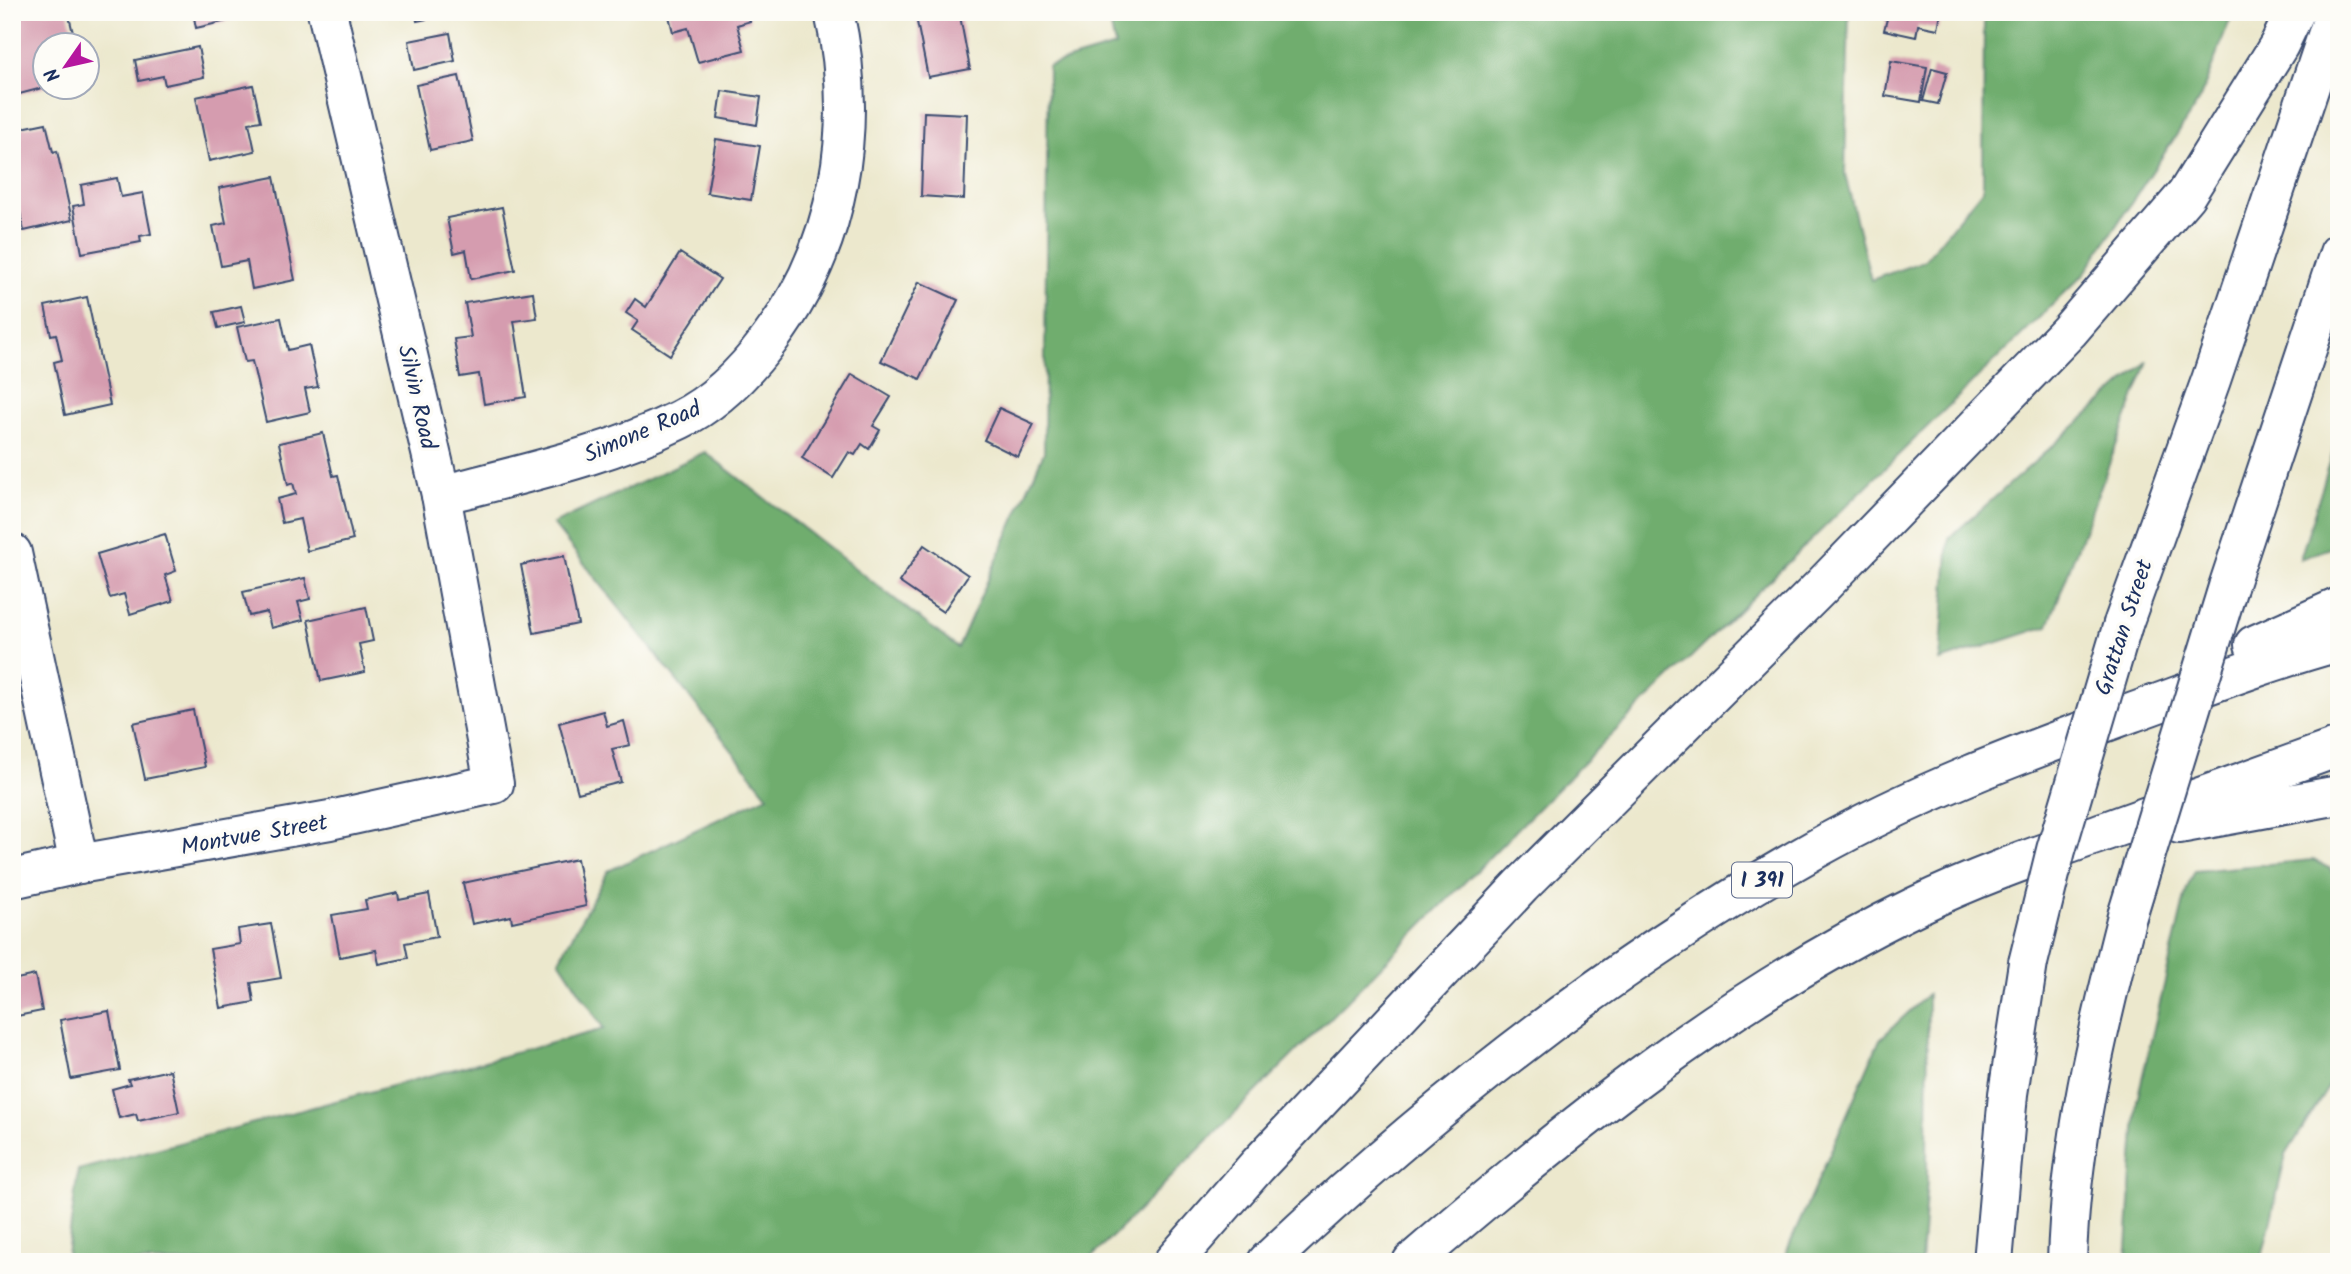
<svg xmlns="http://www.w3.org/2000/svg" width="2351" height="1274" viewBox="0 0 2351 1274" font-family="Kalam,sans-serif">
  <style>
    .forest { fill: #70ad6e; stroke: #466e66; stroke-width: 2 }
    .building { fill: #d59caf }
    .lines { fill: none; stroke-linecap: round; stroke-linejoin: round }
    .minor-casing { stroke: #3a4b6f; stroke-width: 42 }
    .major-casing { stroke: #3a4b6f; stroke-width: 42 }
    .highway-casing { stroke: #3a4b6f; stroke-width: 42 }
    .minor { stroke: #fff; stroke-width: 38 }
    .major { stroke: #fff; stroke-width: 38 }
    .highway { stroke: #fff; stroke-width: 38 }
    .major-bridge-casing { stroke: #3a4b6f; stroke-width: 42; stroke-linecap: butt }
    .major-bridge { stroke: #fff; stroke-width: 38 }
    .labels { text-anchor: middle; stroke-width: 7; stroke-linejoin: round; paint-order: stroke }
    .shield { fill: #fdfcf7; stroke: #5f6c8c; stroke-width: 2 }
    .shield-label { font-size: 21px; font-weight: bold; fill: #1b2f5e }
    .street-label { font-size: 23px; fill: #1b2f5e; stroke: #fdfcf7 }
  </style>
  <rect width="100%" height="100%" fill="#fdfcf7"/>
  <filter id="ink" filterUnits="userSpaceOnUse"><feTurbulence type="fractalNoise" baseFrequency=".0143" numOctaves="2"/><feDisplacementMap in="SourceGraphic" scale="14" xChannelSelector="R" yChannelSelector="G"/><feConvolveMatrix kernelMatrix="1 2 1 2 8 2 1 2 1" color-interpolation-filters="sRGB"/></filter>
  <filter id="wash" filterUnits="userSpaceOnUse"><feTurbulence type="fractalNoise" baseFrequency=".00686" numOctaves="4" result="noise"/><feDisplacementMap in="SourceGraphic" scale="28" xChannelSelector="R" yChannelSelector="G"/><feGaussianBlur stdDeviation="1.57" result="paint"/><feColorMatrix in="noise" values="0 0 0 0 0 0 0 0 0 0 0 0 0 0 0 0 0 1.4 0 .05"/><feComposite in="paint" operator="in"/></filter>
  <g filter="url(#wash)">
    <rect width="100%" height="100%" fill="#ece8cd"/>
    <g class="forest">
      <path d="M 1108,12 L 1849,12 L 1845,174 L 1871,280 L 1924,261 L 1983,189 L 1984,12 L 2233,12 L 2199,101 L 2084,274 L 1605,741 L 1087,1262 L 66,1262 L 78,1170 L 604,1029 L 559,960 L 608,871 L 768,796 L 553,524 L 705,452 L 958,648 L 1044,452 L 1048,66 L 1115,46 Z"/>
      <path d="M 2148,361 L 2048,626 L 1940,661 L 1949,538 Z"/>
      <path d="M 2339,433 L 2339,545 L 2300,559 Z"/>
      <path d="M 2313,860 L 2329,868 L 2339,882 L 2339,1070 L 2286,1155 L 2261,1262 L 2126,1262 L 2137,1100 L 2187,888 L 2195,871 Z"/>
      <path d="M 1928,994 L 1927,1181 L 1921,1262 L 1782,1262 L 1880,1039 Z"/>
    </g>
    <g id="blocks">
      <g class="building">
        <path d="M 12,12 L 68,12 L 73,33 L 47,40 L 46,87 L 12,96 Z"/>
        <path d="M 193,12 L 239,12 L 240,18 L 196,28 Z"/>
        <path d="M 415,12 L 455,12 L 455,13 L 417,21 Z"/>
        <path d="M 668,12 L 747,12 L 750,21 L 737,25 L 744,50 L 698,62 L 688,28 L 673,32 Z"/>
        <path d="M 915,12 L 973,12 L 960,16 L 970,69 L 928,77 Z"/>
        <path d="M 1877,12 L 1941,12 L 1938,29 L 1918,25 L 1916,37 L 1884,30 L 1887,19 L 1876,17 Z"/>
        <path d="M 450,33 L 455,61 L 414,70 L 409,41 Z"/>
        <path d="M 198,47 L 204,77 L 165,85 L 163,76 L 139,81 L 135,60 Z"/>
        <path d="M 1891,61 L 1927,67 L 1921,102 L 1885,96 Z"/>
        <path d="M 1932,68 L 1947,72 L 1938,104 L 1923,101 Z"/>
        <path d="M 459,76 L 473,141 L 430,150 L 416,85 Z"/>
        <path d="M 253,85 L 261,121 L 249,123 L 255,151 L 209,161 L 196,97 Z"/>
        <path d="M 722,91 L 761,97 L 757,125 L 718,118 Z"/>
        <path d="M 924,112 L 967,114 L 964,199 L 921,196 Z"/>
        <path d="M 46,123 L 53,152 L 57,151 L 72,220 L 24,231 L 12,174 L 12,158 L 17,157 L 12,130 Z"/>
        <path d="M 716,139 L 760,146 L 751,200 L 707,193 Z"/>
        <path d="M 274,177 L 295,280 L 252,289 L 247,261 L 221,266 L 213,226 L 226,223 L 219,188 Z"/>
        <path d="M 117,178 L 121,197 L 143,193 L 151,234 L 140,236 L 141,242 L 82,253 L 73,206 L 84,204 L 81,185 Z"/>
        <path d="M 502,207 L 515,270 L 471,279 L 466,250 L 454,253 L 447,218 Z"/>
        <path d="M 680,253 L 720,279 L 670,355 L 632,330 L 638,321 L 626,313 L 635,299 L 646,307 Z"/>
        <path d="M 919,282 L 958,300 L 920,379 L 881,361 Z"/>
        <path d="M 533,292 L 537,318 L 514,321 L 526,397 L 484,404 L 479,374 L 460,377 L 454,339 L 471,337 L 465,303 Z"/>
        <path d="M 87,297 L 110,405 L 65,415 L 54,362 L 62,360 L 56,334 L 51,335 L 45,306 Z"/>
        <path d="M 241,306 L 245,322 L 218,328 L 214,312 Z"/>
        <path d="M 281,318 L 288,350 L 309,345 L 318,387 L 305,389 L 310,412 L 266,422 L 252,361 L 245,362 L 237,327 Z"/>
        <path d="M 852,374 L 891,397 L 873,426 L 880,430 L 869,449 L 862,444 L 855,455 L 849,452 L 833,478 L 802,458 Z"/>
        <path d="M 999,408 L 1034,424 L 1018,457 L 984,440 Z"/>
        <path d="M 323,433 L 333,476 L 338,475 L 353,540 L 307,551 L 300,519 L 282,523 L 277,499 L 296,494 L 293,483 L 288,485 L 279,443 Z"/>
        <path d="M 165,534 L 176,571 L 165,575 L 173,601 L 130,614 L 124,594 L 110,598 L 97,554 Z"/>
        <path d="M 924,545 L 968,575 L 943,612 L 899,582 Z"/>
        <path d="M 564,556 L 578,624 L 534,633 L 521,565 Z"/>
        <path d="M 305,578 L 310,599 L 298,602 L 303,620 L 271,628 L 267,612 L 249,616 L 243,592 Z"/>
        <path d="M 366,607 L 373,641 L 359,644 L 365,672 L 321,681 L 308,620 Z"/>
        <path d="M 193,710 L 205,767 L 145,779 L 133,723 Z"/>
        <path d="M 603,711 L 607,726 L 624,721 L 630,745 L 612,749 L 621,782 L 578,793 L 559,723 Z"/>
        <path d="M 577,859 L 586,906 L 512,922 L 511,916 L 472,924 L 463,883 Z"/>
        <path d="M 398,893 L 399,900 L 429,894 L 437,937 L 405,943 L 408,958 L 379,964 L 376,950 L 340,957 L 332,915 L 367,909 L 365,900 Z"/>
        <path d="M 271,924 L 281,978 L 251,983 L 254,1002 L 221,1008 L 210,949 L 240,944 L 238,929 Z"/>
        <path d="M 35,975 L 42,1011 L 12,1017 L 12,980 Z"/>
        <path d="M 109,1011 L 120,1070 L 71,1079 L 60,1020 Z"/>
        <path d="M 170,1070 L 179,1112 L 138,1121 L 136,1114 L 119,1118 L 112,1089 L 130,1084 L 128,1079 Z"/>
      </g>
    </g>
  </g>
  <g filter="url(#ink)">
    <use href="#blocks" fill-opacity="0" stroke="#3a4b6f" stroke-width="2"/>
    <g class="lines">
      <defs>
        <g id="minor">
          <path d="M 441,495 C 521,474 604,457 679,420 C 716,402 745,372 769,340 C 840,246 860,126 834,12"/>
          <path d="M 12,553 L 79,864"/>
          <path d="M 12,879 L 79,864 L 330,820 L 494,784 L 441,495 L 327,12"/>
        </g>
        <g id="major">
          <path d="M 2228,587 L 2339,253"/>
          <path d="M 2123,624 L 2211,380 L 2335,12"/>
          <path d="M 1993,1262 L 2008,1094 L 2028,963"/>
          <path d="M 2067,1262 C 2070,1144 2098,1029 2127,916"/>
        </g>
        <g id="highway">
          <path d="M 2254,645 L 2339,607"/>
          <path d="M 2179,824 L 2339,795"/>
          <path d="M 1173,1262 L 1257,1166 L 1521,886 L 1821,587 L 2069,331 L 2186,195 L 2279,45 L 2295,12"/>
          <path d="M 1267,1262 C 1433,1106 1615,962 1814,850 C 1915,793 2022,753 2131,713 C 2200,688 2268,661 2339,642"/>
          <path d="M 1412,1262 C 1567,1128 1730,996 1916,906 C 1978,876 2042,854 2106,831 C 2184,803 2261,775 2339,747"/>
        </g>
      </defs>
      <use href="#minor" class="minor-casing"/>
      <use href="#major" class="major-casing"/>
      <use href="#highway" class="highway-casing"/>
      <use href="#minor" class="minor"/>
      <use href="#major" class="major"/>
      <use href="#highway" class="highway"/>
      <defs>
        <g id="major-bridge">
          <path d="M 2127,916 L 2228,587"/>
          <path d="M 2028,963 L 2056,850 L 2123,624"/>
        </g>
      </defs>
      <use href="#major-bridge" class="major-bridge-casing"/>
      <use href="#major-bridge" class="major-bridge"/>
    </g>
  </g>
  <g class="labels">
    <rect class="shield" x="1732" y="862.5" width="60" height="35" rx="5"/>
    <g class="shield-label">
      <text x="1762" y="887">I 391</text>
    </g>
    <g class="street-label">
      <text transform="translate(418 397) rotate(77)" y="8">Silvin Road</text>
      <text transform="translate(642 431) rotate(-23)" y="8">Simone Road</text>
      <text transform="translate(2123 627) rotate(-72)" y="8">Grattan Street</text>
      <text transform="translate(254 834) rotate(-10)" y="8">Montvue Street</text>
    </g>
  </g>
  <rect width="2351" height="1274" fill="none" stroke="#fdfcf7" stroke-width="42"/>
  <g transform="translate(66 66) rotate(236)"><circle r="33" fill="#fdfcf7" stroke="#a3aaba" stroke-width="2"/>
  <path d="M0-5L12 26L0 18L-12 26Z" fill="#b5179e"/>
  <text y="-10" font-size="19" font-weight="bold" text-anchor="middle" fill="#1b2f5e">N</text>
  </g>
</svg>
